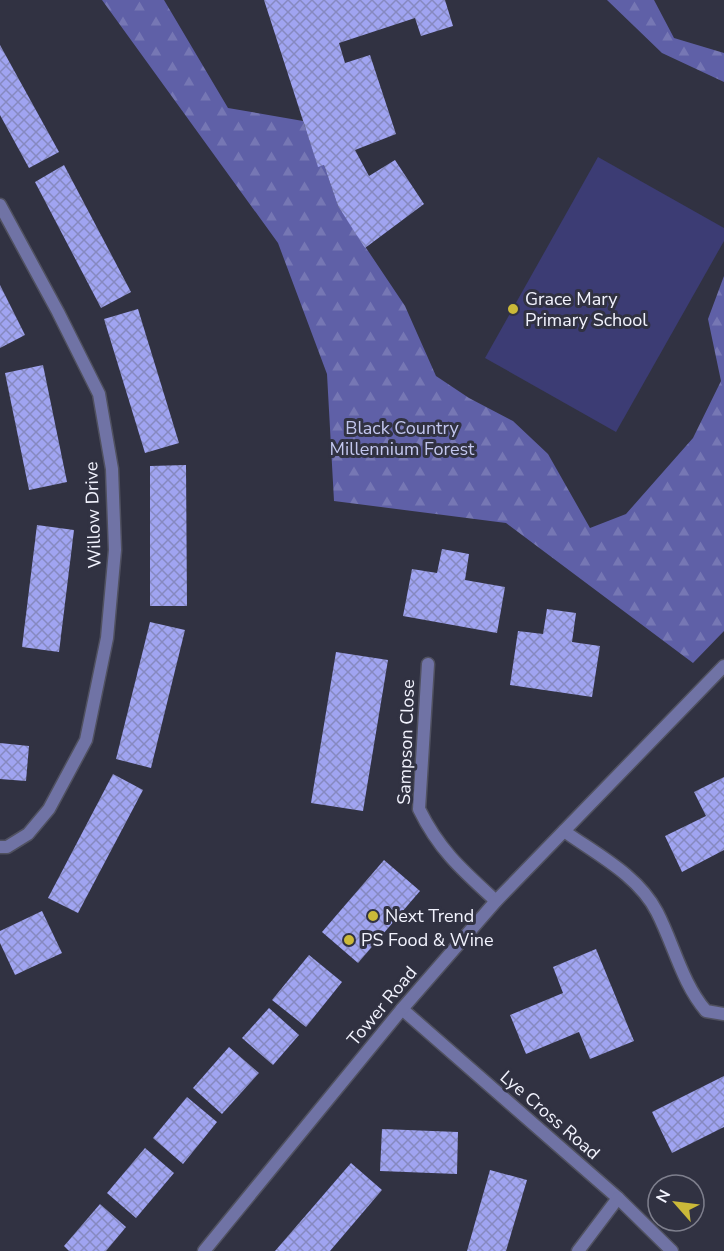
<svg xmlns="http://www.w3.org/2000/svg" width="724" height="1251" viewBox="0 0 724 1251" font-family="'Nunito Sans',sans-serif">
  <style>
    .forest { fill: url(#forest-firs) }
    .pitch { fill: #3c3c74 }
    .building { fill: url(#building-cross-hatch) }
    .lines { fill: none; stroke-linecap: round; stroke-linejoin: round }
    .minor-casing { stroke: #505160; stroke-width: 15 }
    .tertiary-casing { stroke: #505160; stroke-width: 15 }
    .minor { stroke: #7073a5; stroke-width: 12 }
    .tertiary { stroke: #7073a5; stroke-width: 12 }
    .poi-dot { fill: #cbb939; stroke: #313242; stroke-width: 2 }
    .labels { text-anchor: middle; stroke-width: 6; stroke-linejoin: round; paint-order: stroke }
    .poi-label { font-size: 18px; fill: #f2f3fe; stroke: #313242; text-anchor: start }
    .park-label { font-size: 18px; fill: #c3c7ef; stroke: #313242 }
    .street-label { font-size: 18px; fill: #f2f3fe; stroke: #313242 }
  </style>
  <defs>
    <pattern id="forest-firs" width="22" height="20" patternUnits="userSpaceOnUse" patternTransform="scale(1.5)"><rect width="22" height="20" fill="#5f60a7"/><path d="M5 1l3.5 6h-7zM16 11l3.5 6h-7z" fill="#7677b4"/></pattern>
    <pattern id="building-cross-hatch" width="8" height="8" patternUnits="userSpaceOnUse" patternTransform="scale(1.5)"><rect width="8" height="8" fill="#a0a4f1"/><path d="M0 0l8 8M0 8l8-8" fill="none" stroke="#8689c0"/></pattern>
  </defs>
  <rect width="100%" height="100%" fill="#313242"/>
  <g class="forest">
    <path d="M 102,0 L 164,0 L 228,108 L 303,121 L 318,166 L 324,165 L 338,206 L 405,306 L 436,376 L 469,398 L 513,421 L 548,454 L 590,528 L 626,514 L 693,438 L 721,381 L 708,319 L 724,276 L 724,631 L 693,663 L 506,523 L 334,501 L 327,374 L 278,243 Z"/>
    <path d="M 607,0 L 654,0 L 674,38 L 724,53 L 724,82 L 662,53 Z"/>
  </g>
  <path class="pitch" d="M 598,157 L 724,228 L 724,241 L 616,432 L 485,358 Z"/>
  <g class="building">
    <path d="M 264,0 L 445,0 L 453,26 L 421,36 L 415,18 L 339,43 L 345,63 L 370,55 L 396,134 L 355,150 L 369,176 L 395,160 L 424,204 L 365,248 L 338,206 L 324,165 L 318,167 Z"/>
    <path d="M 0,45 L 59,152 L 29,168 L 0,115 Z"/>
    <path d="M 64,165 L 131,292 L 101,308 L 35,182 Z"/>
    <path d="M 0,285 L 25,335 L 0,348 Z"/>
    <path d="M 138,309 L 179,443 L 145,453 L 104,319 Z"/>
    <path d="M 43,365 L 67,482 L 29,490 L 5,373 Z"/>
    <path d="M 186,465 L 187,606 L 150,606 L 150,466 Z"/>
    <path d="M 37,525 L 74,530 L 59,652 L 22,647 Z"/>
    <path d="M 442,549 L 469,554 L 465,580 L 505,587 L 497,633 L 403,616 L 412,569 L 437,573 Z"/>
    <path d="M 547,609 L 576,613 L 572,642 L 600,646 L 592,697 L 510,685 L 518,631 L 543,634 Z"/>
    <path d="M 150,622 L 185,630 L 151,768 L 116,759 Z"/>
    <path d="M 336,652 L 388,660 L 363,811 L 311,803 Z"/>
    <path d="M 0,743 L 29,746 L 26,781 L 0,779 Z"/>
    <path d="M 113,774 L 143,790 L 78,913 L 48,898 Z"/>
    <path d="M 724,777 L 724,850 L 682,872 L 665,836 L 706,816 L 694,792 Z"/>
    <path d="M 384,860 L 420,891 L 358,963 L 322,932 Z"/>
    <path d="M 42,911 L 62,953 L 15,975 L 0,943 L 0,931 Z"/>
    <path d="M 596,949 L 634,1041 L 590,1059 L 579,1032 L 526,1054 L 510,1015 L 563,993 L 553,967 Z"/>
    <path d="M 309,955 L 342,982 L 306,1027 L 272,1000 Z"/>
    <path d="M 269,1008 L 299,1035 L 273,1065 L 242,1038 Z"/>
    <path d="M 229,1047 L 259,1073 L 222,1114 L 193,1088 Z"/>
    <path d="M 724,1076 L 724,1127 L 672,1153 L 652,1112 Z"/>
    <path d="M 187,1097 L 217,1122 L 183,1164 L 153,1138 Z"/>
    <path d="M 382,1129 L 458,1132 L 457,1174 L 380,1171 Z"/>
    <path d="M 145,1148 L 174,1173 L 136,1218 L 107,1193 Z"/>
    <path d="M 351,1163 L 382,1190 L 330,1251 L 275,1251 Z"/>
    <path d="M 490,1170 L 527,1180 L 506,1251 L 467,1251 Z"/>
    <path d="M 100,1204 L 126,1227 L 106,1251 L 69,1251 L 64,1246 Z"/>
  </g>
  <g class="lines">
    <defs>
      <g id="minor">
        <path d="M 0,205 L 58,312 L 99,394 L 112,469 L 115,550 L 107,638 L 86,740 L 49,809 L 28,834 L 7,847 L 0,847"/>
        <path d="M 428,664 L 419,809 C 439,850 462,870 496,901"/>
        <path d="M 564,831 C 596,854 638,875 657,912 C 674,945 682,983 706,1011 L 724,1014"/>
        <path d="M 402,1009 L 618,1198 L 672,1251"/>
        <path d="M 578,1251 L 618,1198"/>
      </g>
      <path id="tertiary" d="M 204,1251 L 402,1009 L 496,901 L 724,666"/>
    </defs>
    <use href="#minor" class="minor-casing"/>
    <use href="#tertiary" class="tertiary-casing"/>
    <use href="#minor" class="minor"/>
    <use href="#tertiary" class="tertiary"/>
  </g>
  <g class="poi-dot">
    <circle cx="513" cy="309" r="6"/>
    <circle cx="373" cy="916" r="6"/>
    <circle cx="349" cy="940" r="6"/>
  </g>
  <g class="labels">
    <g class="poi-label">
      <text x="525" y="305">Grace Mary<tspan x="525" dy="21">Primary School</tspan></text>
      <text x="385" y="922">Next Trend</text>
      <text x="361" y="946">PS Food &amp; Wine</text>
    </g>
    <g class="park-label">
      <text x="402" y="434">Black Country<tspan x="402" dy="21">Millennium Forest</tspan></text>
    </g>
    <g class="street-label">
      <text transform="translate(93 515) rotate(-92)" y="6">Willow Drive</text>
      <text transform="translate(406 742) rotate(-88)" y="6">Sampson Close</text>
      <text transform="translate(382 1006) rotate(-50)" y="6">Tower Road</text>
      <text transform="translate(550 1115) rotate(41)" y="6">Lye Cross Road</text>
    </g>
  </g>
  <g transform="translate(676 1203) rotate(298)"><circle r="28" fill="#313242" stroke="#7e7f8d" stroke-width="1.5"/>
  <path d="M0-4.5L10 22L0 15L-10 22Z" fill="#cbb939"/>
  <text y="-9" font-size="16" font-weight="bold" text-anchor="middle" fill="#f2f3fe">N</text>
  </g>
</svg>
